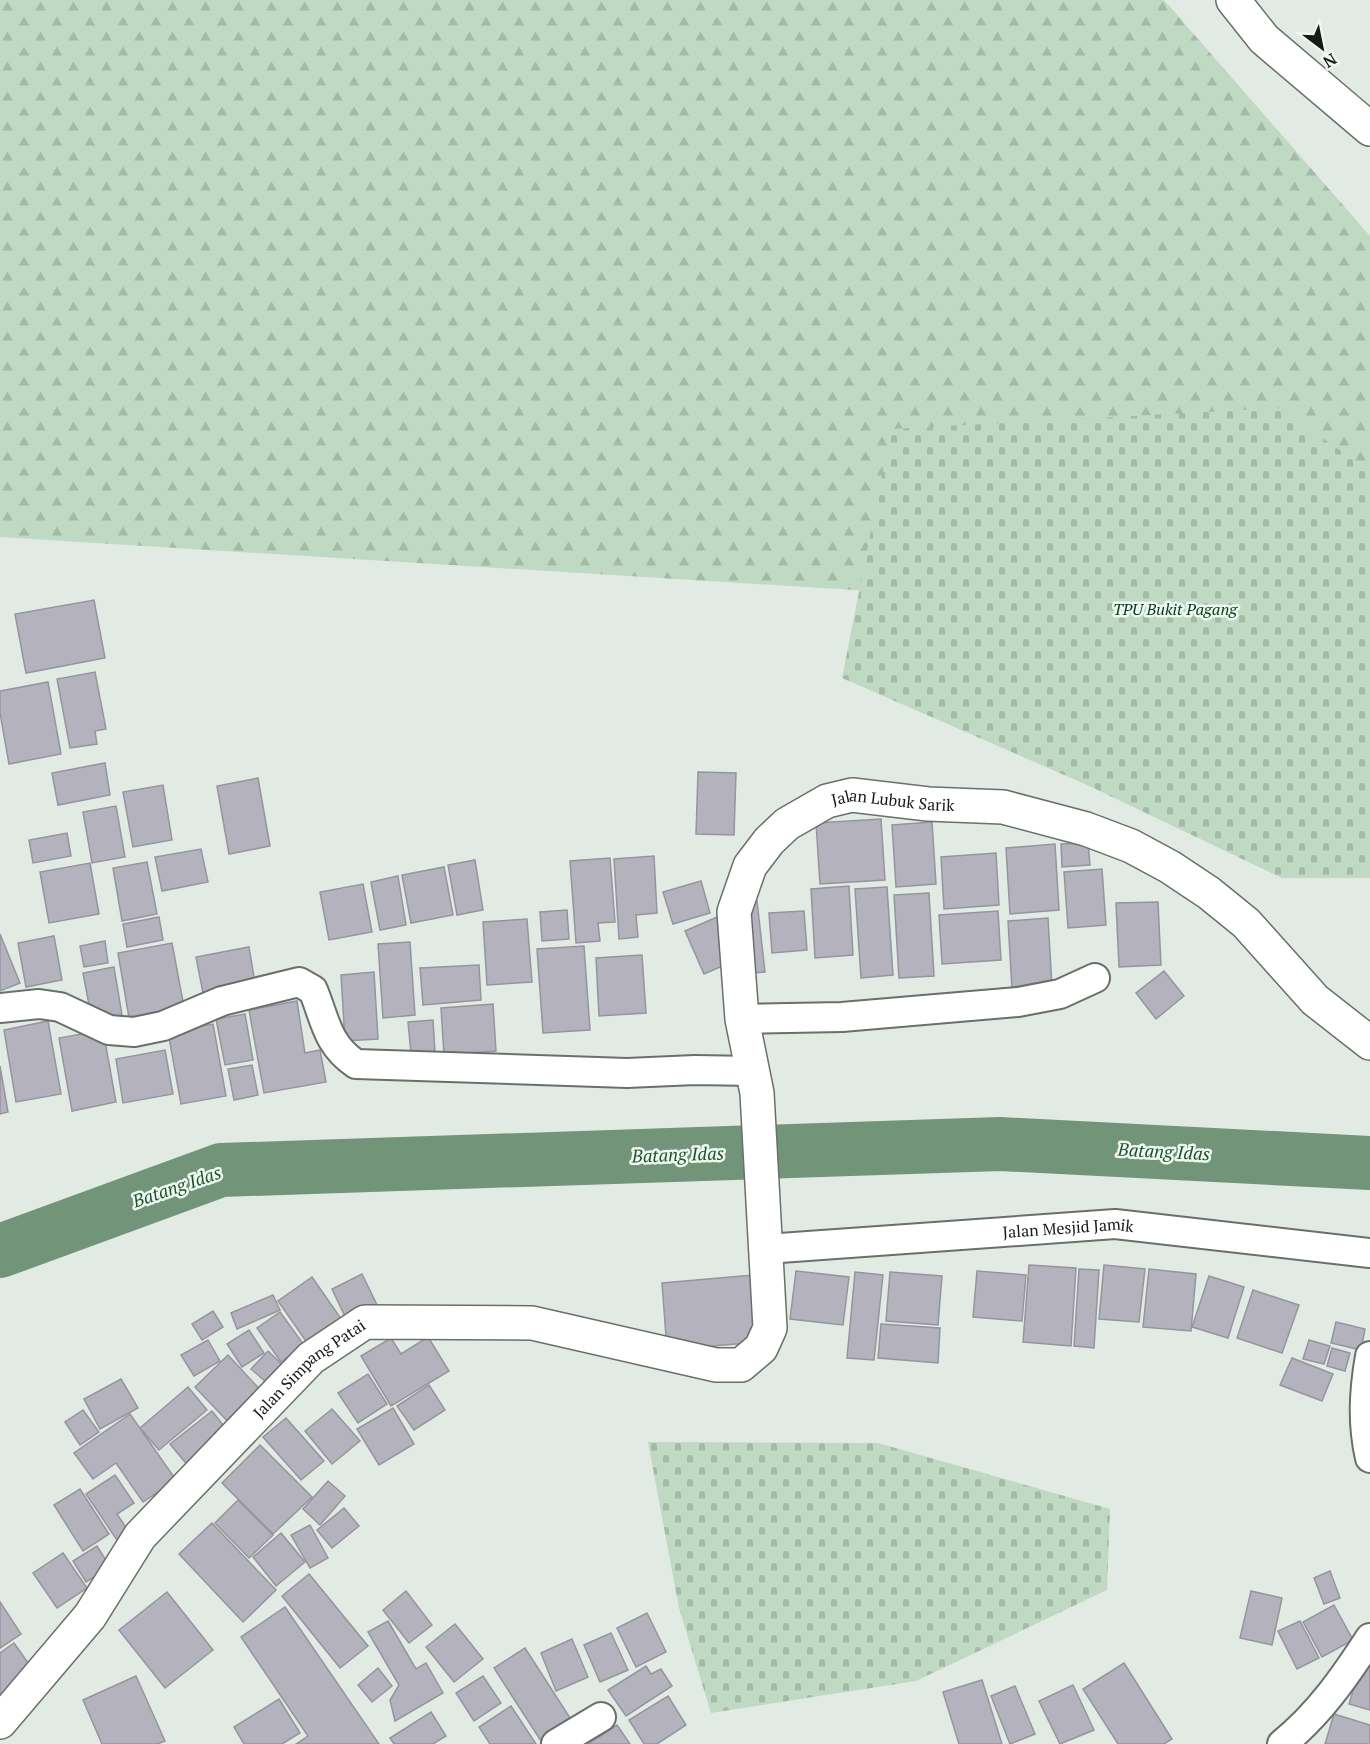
<svg xmlns="http://www.w3.org/2000/svg" width="1370" height="1744" viewBox="0 0 1370 1744" font-family="'PT Serif',serif">
  <style>
    .forest { fill: url(#forest-firs) }
    .cemetery { fill: url(#cemetery-stones) }
    .lines { fill: none; stroke-linecap: round; stroke-linejoin: round }
    .river { stroke: #729478; stroke-width: 54 }
    .building { fill: #b4b2bc; stroke: #96949e; stroke-width: 1.5 }
    .minor-casing { stroke: #687069; stroke-width: 32 }
    .tertiary-casing { stroke: #687069; stroke-width: 36 }
    .minor { stroke: #fff; stroke-width: 28 }
    .tertiary { stroke: #fff; stroke-width: 33 }
    .labels { text-anchor: middle; stroke-width: 5; stroke-linejoin: round; paint-order: stroke }
    .park-label { font-size: 16px; font-style: italic; fill: #033e18; stroke: #eff8f0 }
    .street-label { font-size: 16px; fill: #161917; stroke: #eff8f0 }
    .water-label { font-size: 18px; font-style: italic; fill: #1d512a; stroke: #eff8f0 }
  </style>
  <defs>
    <pattern id="forest-firs" width="22" height="20" patternUnits="userSpaceOnUse" patternTransform="scale(1.5)"><rect width="22" height="20" fill="#bfd9c3"/><path d="M5 1l3.5 6h-7zM16 11l3.5 6h-7z" fill="#a3baa7"/></pattern>
    <pattern id="cemetery-stones" width="16" height="16" patternUnits="userSpaceOnUse" patternTransform="scale(1.5)"><rect width="16" height="16" fill="#bfd9c3"/><path d="M2 7V4a2 2 0 0 1 4 0v3zM10 15v-3a2 2 0 0 1 4 0v3z" fill="#a3baa7"/></pattern>
  </defs>
  <rect width="100%" height="100%" fill="#e2ebe3"/>
  <path class="forest" d="M 0,0 L 1164,0 L 1370,236 L 1370,622 L 0,537 Z"/>
  <g class="cemetery">
    <path d="M 1279,408 L 1370,471 L 1370,878 L 1282,878 L 1087,785 L 842,678 L 891,429 Z"/>
    <path d="M 648,1442 L 878,1443 L 1110,1509 L 1107,1590 L 916,1681 L 711,1713 L 679,1608 Z"/>
  </g>
  <g class="lines">
    <path class="river" d="M 0,1251 L 221,1170 L 1000,1144 L 1370,1163"/>
  </g>
  <g class="building">
    <path d="M 94,600 L 105,658 L 26,673 L 15,614 Z"/>
    <path d="M 95,672 L 106,729 L 95,731 L 97,744 L 70,748 L 57,679 Z"/>
    <path d="M 48,682 L 61,754 L 9,764 L 0,713 L 0,691 Z"/>
    <path d="M 105,763 L 110,795 L 58,805 L 52,773 Z"/>
    <path d="M 698,772 L 736,773 L 734,835 L 696,834 Z"/>
    <path d="M 258,778 L 270,846 L 229,854 L 217,786 Z"/>
    <path d="M 163,785 L 172,840 L 133,847 L 123,792 Z"/>
    <path d="M 116,806 L 125,857 L 92,863 L 83,812 Z"/>
    <path d="M 881,819 L 885,880 L 820,884 L 816,823 Z"/>
    <path d="M 932,822 L 936,884 L 896,887 L 892,825 Z"/>
    <path d="M 67,833 L 71,856 L 33,863 L 29,840 Z"/>
    <path d="M 1088,843 L 1090,865 L 1062,867 L 1061,844 Z"/>
    <path d="M 1055,844 L 1059,910 L 1010,914 L 1006,848 Z"/>
    <path d="M 201,849 L 208,882 L 162,891 L 155,857 Z"/>
    <path d="M 996,853 L 999,905 L 944,909 L 941,857 Z"/>
    <path d="M 654,856 L 657,913 L 636,915 L 638,937 L 619,939 L 614,859 Z"/>
    <path d="M 610,858 L 615,922 L 598,923 L 600,941 L 576,943 L 570,861 Z"/>
    <path d="M 475,860 L 483,910 L 457,915 L 448,865 Z"/>
    <path d="M 147,862 L 157,914 L 122,921 L 113,868 Z"/>
    <path d="M 90,863 L 99,914 L 49,923 L 40,872 Z"/>
    <path d="M 444,867 L 453,915 L 411,923 L 402,875 Z"/>
    <path d="M 1102,869 L 1106,925 L 1068,928 L 1064,872 Z"/>
    <path d="M 398,876 L 406,925 L 380,930 L 371,882 Z"/>
    <path d="M 701,881 L 710,913 L 673,924 L 663,892 Z"/>
    <path d="M 363,884 L 372,932 L 329,940 L 320,892 Z"/>
    <path d="M 849,886 L 853,955 L 815,958 L 811,889 Z"/>
    <path d="M 887,887 L 893,975 L 861,978 L 855,889 Z"/>
    <path d="M 929,893 L 934,976 L 899,978 L 894,895 Z"/>
    <path d="M 757,901 L 765,972 L 746,974 L 739,904 Z"/>
    <path d="M 1158,902 L 1161,965 L 1119,967 L 1116,903 Z"/>
    <path d="M 567,910 L 569,939 L 542,941 L 540,912 Z"/>
    <path d="M 804,911 L 807,950 L 772,953 L 769,913 Z"/>
    <path d="M 998,911 L 1001,960 L 942,964 L 939,915 Z"/>
    <path d="M 159,917 L 163,940 L 127,947 L 123,924 Z"/>
    <path d="M 717,917 L 736,960 L 704,974 L 685,931 Z"/>
    <path d="M 1048,918 L 1052,986 L 1012,989 L 1008,921 Z"/>
    <path d="M 527,919 L 532,982 L 487,985 L 483,922 Z"/>
    <path d="M 0,934 L 20,983 L 0,991 Z"/>
    <path d="M 54,936 L 62,980 L 26,987 L 18,943 Z"/>
    <path d="M 105,941 L 108,963 L 84,967 L 80,946 Z"/>
    <path d="M 410,942 L 415,1015 L 383,1018 L 378,944 Z"/>
    <path d="M 172,943 L 184,1007 L 129,1018 L 118,953 Z"/>
    <path d="M 584,946 L 590,1030 L 543,1033 L 537,949 Z"/>
    <path d="M 249,947 L 255,983 L 203,993 L 196,957 Z"/>
    <path d="M 642,955 L 646,1013 L 599,1016 L 596,958 Z"/>
    <path d="M 479,965 L 481,1000 L 423,1005 L 420,968 Z"/>
    <path d="M 114,967 L 122,1015 L 92,1021 L 83,973 Z"/>
    <path d="M 1164,971 L 1184,996 L 1156,1019 L 1136,993 Z"/>
    <path d="M 374,972 L 378,1039 L 345,1041 L 341,975 Z"/>
    <path d="M 297,1001 L 305,1053 L 320,1050 L 326,1082 L 264,1093 L 249,1010 Z"/>
    <path d="M 493,1004 L 496,1051 L 444,1055 L 441,1008 Z"/>
    <path d="M 245,1014 L 253,1060 L 225,1065 L 216,1019 Z"/>
    <path d="M 433,1020 L 435,1052 L 411,1054 L 408,1022 Z"/>
    <path d="M 48,1021 L 61,1094 L 16,1102 L 4,1030 Z"/>
    <path d="M 213,1024 L 226,1096 L 181,1104 L 168,1032 Z"/>
    <path d="M 103,1030 L 116,1102 L 72,1111 L 59,1038 Z"/>
    <path d="M 165,1050 L 173,1094 L 123,1103 L 116,1059 Z"/>
    <path d="M 252,1065 L 258,1095 L 234,1100 L 228,1069 Z"/>
    <path d="M 0,1066 L 8,1112 L 0,1114 Z"/>
    <path d="M 1029,1265 L 1076,1268 L 1071,1346 L 1023,1342 Z"/>
    <path d="M 1104,1265 L 1145,1269 L 1139,1322 L 1099,1319 Z"/>
    <path d="M 1079,1269 L 1099,1270 L 1094,1348 L 1074,1346 Z"/>
    <path d="M 1149,1269 L 1196,1274 L 1191,1331 L 1143,1327 Z"/>
    <path d="M 796,1271 L 849,1277 L 843,1325 L 790,1319 Z"/>
    <path d="M 977,1271 L 1026,1275 L 1022,1321 L 973,1317 Z"/>
    <path d="M 855,1272 L 883,1275 L 874,1360 L 847,1358 Z"/>
    <path d="M 890,1272 L 942,1276 L 938,1325 L 886,1321 Z"/>
    <path d="M 362,1274 L 379,1309 L 349,1325 L 332,1289 Z"/>
    <path d="M 753,1275 L 759,1342 L 667,1350 L 662,1283 Z"/>
    <path d="M 1209,1276 L 1244,1287 L 1228,1338 L 1192,1327 Z"/>
    <path d="M 312,1277 L 344,1323 L 310,1347 L 278,1301 Z"/>
    <path d="M 1253,1290 L 1299,1305 L 1282,1353 L 1237,1338 Z"/>
    <path d="M 273,1295 L 280,1310 L 237,1329 L 231,1313 Z"/>
    <path d="M 213,1311 L 223,1327 L 202,1340 L 192,1324 Z"/>
    <path d="M 280,1312 L 304,1345 L 281,1362 L 257,1328 Z"/>
    <path d="M 1336,1322 L 1365,1329 L 1361,1350 L 1331,1343 Z"/>
    <path d="M 881,1324 L 940,1328 L 938,1363 L 878,1358 Z"/>
    <path d="M 249,1330 L 264,1353 L 242,1367 L 227,1344 Z"/>
    <path d="M 428,1337 L 449,1371 L 391,1406 L 361,1356 L 391,1338 L 401,1354 Z"/>
    <path d="M 208,1340 L 220,1361 L 194,1376 L 181,1355 Z"/>
    <path d="M 1309,1340 L 1330,1346 L 1324,1364 L 1303,1359 Z"/>
    <path d="M 1332,1348 L 1350,1353 L 1345,1371 L 1327,1366 Z"/>
    <path d="M 268,1351 L 291,1373 L 275,1390 L 251,1369 Z"/>
    <path d="M 228,1355 L 265,1395 L 232,1426 L 195,1387 Z"/>
    <path d="M 1292,1358 L 1333,1374 L 1322,1401 L 1280,1385 Z"/>
    <path d="M 368,1374 L 387,1404 L 358,1423 L 338,1393 Z"/>
    <path d="M 121,1379 L 138,1408 L 100,1429 L 84,1399 Z"/>
    <path d="M 429,1385 L 445,1410 L 414,1430 L 397,1406 Z"/>
    <path d="M 188,1387 L 207,1410 L 159,1450 L 140,1428 Z"/>
    <path d="M 393,1408 L 414,1444 L 379,1465 L 357,1429 Z"/>
    <path d="M 332,1409 L 360,1441 L 332,1464 L 305,1431 Z"/>
    <path d="M 83,1410 L 99,1432 L 80,1445 L 65,1422 Z"/>
    <path d="M 212,1411 L 230,1434 L 189,1467 L 170,1444 Z"/>
    <path d="M 130,1414 L 176,1480 L 143,1502 L 116,1463 L 93,1479 L 74,1453 Z"/>
    <path d="M 286,1418 L 324,1461 L 301,1480 L 263,1437 Z"/>
    <path d="M 260,1445 L 312,1497 L 273,1534 L 222,1483 Z"/>
    <path d="M 115,1475 L 134,1503 L 117,1514 L 133,1538 L 121,1546 L 86,1494 Z"/>
    <path d="M 328,1481 L 345,1496 L 320,1525 L 303,1509 Z"/>
    <path d="M 80,1489 L 109,1534 L 83,1551 L 54,1505 Z"/>
    <path d="M 238,1500 L 273,1535 L 249,1558 L 215,1523 Z"/>
    <path d="M 344,1508 L 359,1526 L 332,1548 L 317,1530 Z"/>
    <path d="M 212,1523 L 276,1590 L 243,1622 L 179,1554 Z"/>
    <path d="M 310,1525 L 328,1558 L 310,1568 L 291,1535 Z"/>
    <path d="M 281,1533 L 305,1562 L 276,1586 L 253,1557 Z"/>
    <path d="M 97,1546 L 110,1567 L 86,1582 L 73,1561 Z"/>
    <path d="M 63,1553 L 87,1588 L 57,1608 L 33,1573 Z"/>
    <path d="M 1330,1571 L 1340,1598 L 1324,1604 L 1314,1578 Z"/>
    <path d="M 309,1574 L 368,1646 L 340,1668 L 282,1596 Z"/>
    <path d="M 406,1591 L 432,1625 L 409,1643 L 383,1610 Z"/>
    <path d="M 1251,1591 L 1282,1598 L 1272,1645 L 1240,1638 Z"/>
    <path d="M 167,1592 L 213,1650 L 165,1688 L 119,1630 Z"/>
    <path d="M 0,1602 L 21,1634 L 0,1648 Z"/>
    <path d="M 1334,1605 L 1353,1640 L 1322,1657 L 1303,1622 Z"/>
    <path d="M 285,1607 L 379,1744 L 296,1744 L 308,1736 L 241,1637 Z"/>
    <path d="M 647,1613 L 666,1652 L 636,1667 L 617,1628 Z"/>
    <path d="M 388,1621 L 416,1669 L 426,1663 L 443,1693 L 395,1721 L 390,1700 L 399,1685 L 368,1632 Z"/>
    <path d="M 1300,1621 L 1319,1658 L 1297,1669 L 1278,1631 Z"/>
    <path d="M 455,1624 L 483,1659 L 454,1682 L 426,1647 Z"/>
    <path d="M 611,1633 L 628,1670 L 600,1682 L 584,1645 Z"/>
    <path d="M 572,1639 L 588,1677 L 556,1691 L 541,1653 Z"/>
    <path d="M 14,1643 L 36,1674 L 0,1700 L 0,1653 Z"/>
    <path d="M 525,1648 L 572,1721 L 541,1741 L 494,1668 Z"/>
    <path d="M 1124,1663 L 1172,1739 L 1164,1744 L 1118,1744 L 1083,1689 Z"/>
    <path d="M 1361,1664 L 1370,1666 L 1370,1710 L 1349,1704 Z"/>
    <path d="M 646,1666 L 651,1674 L 661,1669 L 672,1686 L 626,1716 L 608,1690 Z"/>
    <path d="M 378,1668 L 392,1686 L 372,1702 L 358,1685 Z"/>
    <path d="M 136,1676 L 165,1741 L 157,1744 L 102,1744 L 83,1700 Z"/>
    <path d="M 483,1676 L 501,1703 L 474,1721 L 456,1693 Z"/>
    <path d="M 982,1680 L 1002,1744 L 959,1744 L 943,1692 Z"/>
    <path d="M 1073,1685 L 1094,1730 L 1060,1744 L 1039,1701 Z"/>
    <path d="M 1015,1686 L 1035,1734 L 1010,1744 L 991,1696 Z"/>
    <path d="M 668,1696 L 686,1725 L 657,1744 L 644,1744 L 629,1720 Z"/>
    <path d="M 279,1699 L 300,1733 L 282,1744 L 244,1744 L 234,1727 Z"/>
    <path d="M 511,1706 L 536,1744 L 490,1744 L 479,1727 Z"/>
    <path d="M 431,1712 L 446,1736 L 433,1744 L 394,1744 L 390,1738 Z"/>
    <path d="M 1334,1714 L 1370,1725 L 1370,1744 L 1325,1744 Z"/>
    <path d="M 617,1725 L 630,1744 L 588,1744 Z"/>
  </g>
  <g class="lines">
    <defs>
      <g id="minor">
        <path d="M 0,1008 L 39,1004 L 60,1007 L 109,1030 L 134,1032 L 163,1026 L 222,1001 L 299,982 L 313,990 C 325,1019 327,1045 356,1064 L 627,1073 L 695,1070 L 753,1071"/>
        <path d="M 742,1019 L 842,1017 L 1018,1002 L 1060,994 L 1095,978"/>
        <path id="s1" d="M 766,1249 L 1115,1224 L 1370,1253"/>
        <path d="M 1370,1356 C 1364,1391 1362,1423 1370,1458"/>
        <path d="M 556,1744 L 601,1717"/>
        <path d="M 1282,1744 C 1319,1714 1344,1678 1370,1638"/>
      </g>
      <g id="tertiary">
        <path d="M 1233,0 L 1264,39 L 1370,129"/>
        <path id="s2" d="M 0,1722 L 90,1616 L 140,1536 L 311,1358 L 365,1322 L 532,1323 L 716,1365 L 741,1365 L 761,1348 L 770,1328 L 757,1093 L 742,1019 L 734,912 L 750,866 L 769,841 L 787,824 L 827,801 L 852,795 L 928,804 L 1003,807 L 1086,829 L 1131,846 L 1170,867 L 1209,893 L 1246,923 L 1315,1000 L 1370,1043"/>
      </g>
    </defs>
    <use href="#minor" class="minor-casing"/>
    <use href="#tertiary" class="tertiary-casing"/>
    <use href="#minor" class="minor"/>
    <use href="#tertiary" class="tertiary"/>
  </g>
  <g class="labels">
    <g class="park-label">
      <text x="1175" y="615">TPU Bukit Pagang</text>
    </g>
    <g class="street-label">
      <text dy="6" stroke="none"><textPath href="#s2" startOffset="1610">Jalan Lubuk Sarik</textPath></text>
      <text dy="6" stroke="none"><textPath href="#s1" startOffset="303">Jalan Mesjid Jamik</textPath></text>
      <text dy="6" stroke="none"><textPath href="#s2" startOffset="472">Jalan Simpang Patai</textPath></text>
    </g>
    <g class="water-label">
      <text transform="translate(1164 1152) rotate(3)" y="6">Batang Idas</text>
      <text transform="translate(678 1155) rotate(-2)" y="6">Batang Idas</text>
      <text transform="translate(177 1187) rotate(-19)" y="6">Batang Idas</text>
    </g>
  </g>
  <g transform="translate(1322 48) rotate(148)" stroke="#eff8f0" stroke-width="4.5" paint-order="stroke">
  <path d="M0-4.5L10 22L0 15L-10 22Z" fill="#161917"/>
  <text y="-9" font-size="16" font-weight="bold" text-anchor="middle" fill="#161917">N</text>
  </g>
</svg>
